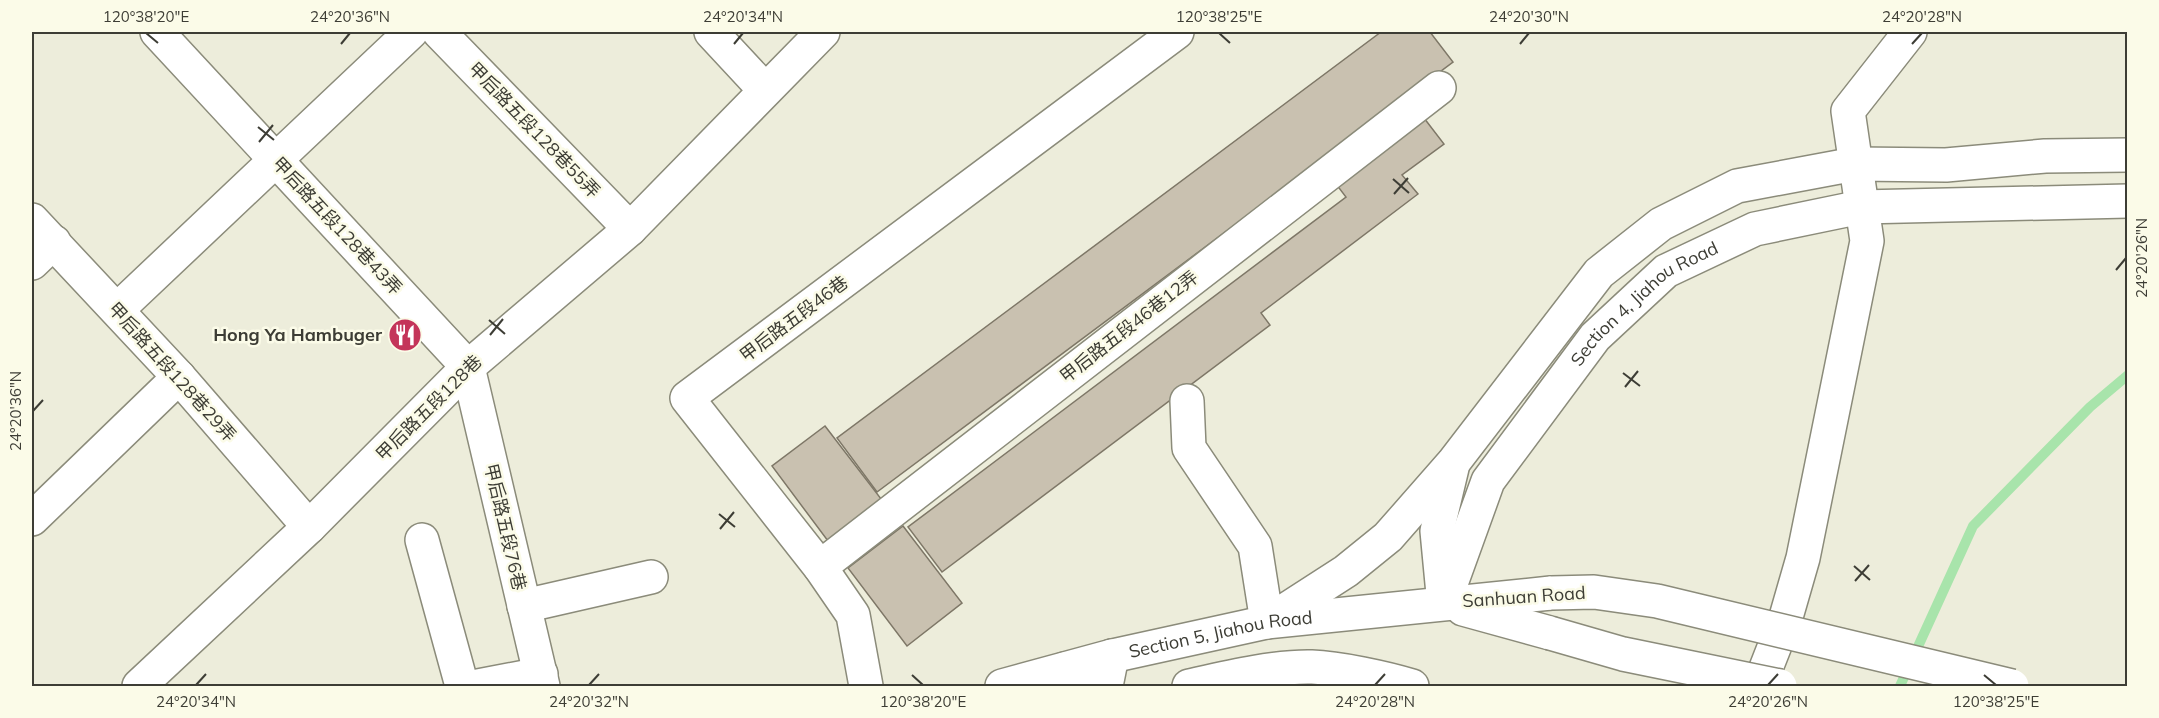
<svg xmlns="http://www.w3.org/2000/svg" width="2159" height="718" viewBox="0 0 2159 718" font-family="Mulish,'Noto Sans TC',sans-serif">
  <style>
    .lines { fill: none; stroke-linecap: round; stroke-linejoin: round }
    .stream { stroke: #a8e4ab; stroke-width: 10 }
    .building { fill: #c9c1b0; stroke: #7e7767; stroke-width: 1.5 }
    .minor-casing { stroke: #8b8b7a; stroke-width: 36 }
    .major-casing { stroke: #8b8b7a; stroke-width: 36 }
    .minor { stroke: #fff; stroke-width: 33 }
    .major { stroke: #fff; stroke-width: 33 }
    .major-bridge-casing { stroke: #8b8b7a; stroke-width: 36; stroke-linecap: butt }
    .major-bridge { stroke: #fff; stroke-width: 33 }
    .ticks { fill: none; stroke: #3d3d35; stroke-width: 2 }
    .labels { text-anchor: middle; stroke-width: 5; stroke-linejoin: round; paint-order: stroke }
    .street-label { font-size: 18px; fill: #3d3d35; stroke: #fbfbe8 }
    .poi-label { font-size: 18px; font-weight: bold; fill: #3d3d35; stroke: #fbfbe8; text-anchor: end }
    .neatline { fill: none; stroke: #3d3d35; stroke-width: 2 }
    .ticks-label { font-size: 15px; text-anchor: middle; fill: #3d3d35 }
  </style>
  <rect width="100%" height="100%" fill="#ededdb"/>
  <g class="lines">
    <path class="stream" d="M 1900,686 L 1973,526 L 2090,407 L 2128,375"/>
  </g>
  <g class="building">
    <path d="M 1381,32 L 1430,32 L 1453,62 L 877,492 L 837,438 Z"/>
    <path d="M 1424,118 L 1444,144 L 1402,175 L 1418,194 L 1261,313 L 1270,325 L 942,572 L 908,527 L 1346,197 L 1336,184 Z"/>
    <path d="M 825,426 L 885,504 L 831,545 L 772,466 Z"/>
    <path d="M 903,526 L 962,603 L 907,646 L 848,568 Z"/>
  </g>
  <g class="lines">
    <defs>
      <g id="minor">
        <path d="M 157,32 L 468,367 L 543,686"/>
        <path d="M 439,32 L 630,229"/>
        <path d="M 711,32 L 764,89"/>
        <path d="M 32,220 L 179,377 L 309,527"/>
        <path d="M 32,263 L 54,242"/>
        <path d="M 117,310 L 411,32"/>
        <path d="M 1187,401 L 1189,448 L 1255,546 L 1267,622 L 1346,571 L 1388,537 L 1453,463 L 1599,273 L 1661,224 L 1737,186 L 1855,164 L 1946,165 L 2045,156 L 2128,155"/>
        <path d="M 32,519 L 179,377"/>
        <path d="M 422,540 L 462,686"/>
        <path d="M 820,567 L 1439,88"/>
        <path d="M 1443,594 L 1437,531 L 1452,468"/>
        <path id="s1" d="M 1444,603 L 1488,481 L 1595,337 L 1666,271 L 1755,229 L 1861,207 L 2128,201"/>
        <path d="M 524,606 L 651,577"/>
        <path d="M 1065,669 L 1079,686"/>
        <path d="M 139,686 L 309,527 L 468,367 L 630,229 L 823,32"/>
        <path d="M 478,686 L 541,674"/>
        <path d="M 866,686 L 853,615 L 820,567 L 687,398 L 1177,32"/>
        <path d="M 1106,686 L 1112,656"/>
        <path d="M 1189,686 C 1225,678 1275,666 1312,667 C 1339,668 1386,678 1412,686"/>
        <path d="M 1759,686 L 1786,617 L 1803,558 L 1867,241 L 1848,111 L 1910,32"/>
      </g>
      <g id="major">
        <path d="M 1463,609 L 1550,633"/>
        <path id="s2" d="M 1002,686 L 1112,656 L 1267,622 L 1551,593"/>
      </g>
    </defs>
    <use href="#minor" class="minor-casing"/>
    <use href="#major" class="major-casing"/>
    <use href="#minor" class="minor"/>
    <use href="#major" class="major"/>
    <defs>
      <g id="major-bridge">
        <path d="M 1551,593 L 1594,592 L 1657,601 L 2012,686"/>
        <path d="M 1550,633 L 1623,654 L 1780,686"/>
      </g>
    </defs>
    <use href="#major-bridge" class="major-bridge-casing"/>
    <use href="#major-bridge" class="major-bridge"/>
  </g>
  <path class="ticks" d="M 146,33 L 158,43M 1219,33 L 1230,43M 341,44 L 350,33M 734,44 L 743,33M 1520,44 L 1529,33M 1912,44 L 1922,33M 258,127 L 274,140M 259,142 L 273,125M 1393,179 L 1409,193M 1394,194 L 1408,178M 2116,270 L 2126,258M 489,320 L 505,334M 490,335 L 503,319M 1623,373 L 1640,386M 1625,387 L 1638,371M 33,411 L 43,400M 719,514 L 735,527M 720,529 L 734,512M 1854,566 L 1870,580M 1855,581 L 1869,565M 912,675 L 923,685M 1984,675 L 1996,685M 196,685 L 206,674M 589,685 L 599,674M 1375,685 L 1385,674M 1768,685 L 1778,674"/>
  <defs>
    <symbol id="restaurant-disc" viewBox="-11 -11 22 22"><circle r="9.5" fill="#c4355a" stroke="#fbfbe8"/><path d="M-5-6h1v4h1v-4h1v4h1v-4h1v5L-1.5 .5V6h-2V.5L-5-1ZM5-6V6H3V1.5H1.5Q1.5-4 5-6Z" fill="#fff"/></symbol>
  </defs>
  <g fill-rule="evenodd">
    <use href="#restaurant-disc" x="386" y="316" width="38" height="38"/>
  </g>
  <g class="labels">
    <g class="street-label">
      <text transform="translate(534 130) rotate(46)" y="6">甲后路五段128巷55弄</text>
      <text transform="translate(337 226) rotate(47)" y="6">甲后路五段128巷43弄</text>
      <text dy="6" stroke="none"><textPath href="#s1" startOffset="369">Section 4, Jiahou Road</textPath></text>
      <text transform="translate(794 319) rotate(-37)" y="6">甲后路五段46巷</text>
      <text transform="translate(1129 327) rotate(-38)" y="6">甲后路五段46巷12弄</text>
      <text transform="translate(172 372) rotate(48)" y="6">甲后路五段128巷29弄</text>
      <text transform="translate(429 408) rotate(-45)" y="6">甲后路五段128巷</text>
      <text transform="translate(505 527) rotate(77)" y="6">甲后路五段76巷</text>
      <text transform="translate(1524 597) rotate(-4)" y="6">Sanhuan Road</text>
      <text dy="6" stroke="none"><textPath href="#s2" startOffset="225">Section 5, Jiahou Road</textPath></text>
    </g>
    <g class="poi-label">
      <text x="382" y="341">Hong Ya Hambuger</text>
    </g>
  </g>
  <rect width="2159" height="718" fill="none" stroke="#fbfbe8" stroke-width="66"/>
  <rect x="33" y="33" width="2093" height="652" class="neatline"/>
  <g class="ticks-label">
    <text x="146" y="22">120°38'20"E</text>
    <text x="350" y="22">24°20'36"N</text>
    <text x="743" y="22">24°20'34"N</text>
    <text x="1219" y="22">120°38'25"E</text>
    <text x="1529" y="22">24°20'30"N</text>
    <text x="1922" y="22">24°20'28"N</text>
    <text transform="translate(2142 258) rotate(-90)" y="5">24°20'26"N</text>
    <text transform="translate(16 411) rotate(-90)" y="5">24°20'36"N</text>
    <text x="196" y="707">24°20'34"N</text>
    <text x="589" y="707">24°20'32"N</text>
    <text x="923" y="707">120°38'20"E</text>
    <text x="1375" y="707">24°20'28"N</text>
    <text x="1768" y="707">24°20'26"N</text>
    <text x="1996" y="707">120°38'25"E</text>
  </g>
</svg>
